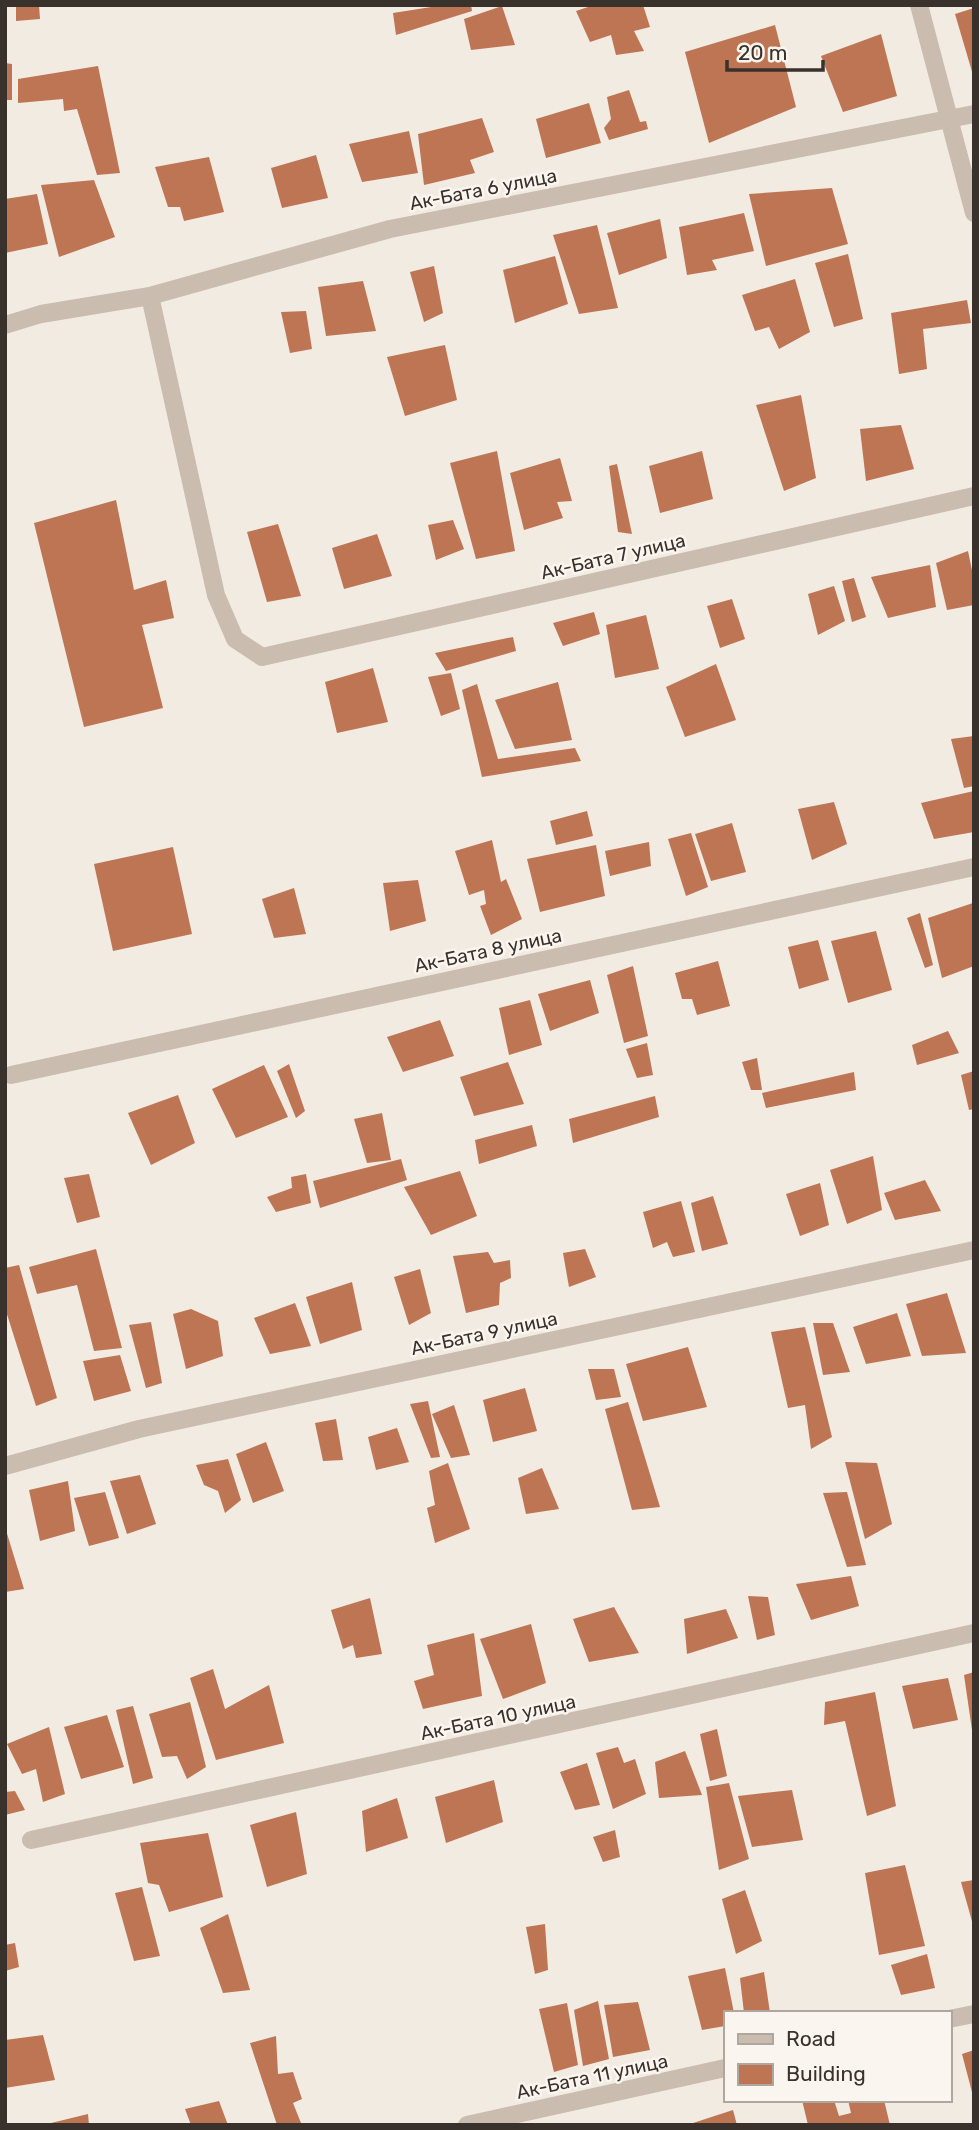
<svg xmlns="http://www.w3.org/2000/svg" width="979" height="2130" viewBox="0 0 979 2130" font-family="Rubik,sans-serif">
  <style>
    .building { fill: #bd7554 }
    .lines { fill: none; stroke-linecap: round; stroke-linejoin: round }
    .minor { stroke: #cabcae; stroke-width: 18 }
    .labels { text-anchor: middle; stroke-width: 5; stroke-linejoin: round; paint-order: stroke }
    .street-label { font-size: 19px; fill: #39312c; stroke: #faf5ee }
  </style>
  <rect width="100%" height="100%" fill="#f2ebe2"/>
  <g class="building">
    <path d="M 16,5 L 39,5 L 40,19 L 16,21 Z"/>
    <path d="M 444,5 L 471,5 L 472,11 L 396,35 L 393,13 Z"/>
    <path d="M 594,5 L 643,5 L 650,27 L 634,31 L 644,51 L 616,55 L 611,35 L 590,42 L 576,11 Z"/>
    <path d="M 502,6 L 515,45 L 471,50 L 464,19 Z"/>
    <path d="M 974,8 L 974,75 L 973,75 L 955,14 Z"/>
    <path d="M 775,25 L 796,107 L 709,143 L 685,52 Z"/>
    <path d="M 881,34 L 897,96 L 843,112 L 821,56 Z"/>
    <path d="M 5,63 L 12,64 L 12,100 L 5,100 Z"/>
    <path d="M 98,66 L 120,173 L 97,175 L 77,109 L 64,111 L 63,99 L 18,103 L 18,79 Z"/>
    <path d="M 629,90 L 640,122 L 646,121 L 648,129 L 609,140 L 604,128 L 611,119 L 607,97 Z"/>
    <path d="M 589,103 L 601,143 L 546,158 L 536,119 Z"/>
    <path d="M 482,118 L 494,152 L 470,160 L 475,173 L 424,185 L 418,134 Z"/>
    <path d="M 409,131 L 418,173 L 362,182 L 349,144 Z"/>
    <path d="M 316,155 L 328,198 L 282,208 L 271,168 Z"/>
    <path d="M 209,157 L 224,212 L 184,221 L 180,207 L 168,207 L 155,167 Z"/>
    <path d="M 94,180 L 115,237 L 59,257 L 41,185 Z"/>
    <path d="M 832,188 L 848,244 L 766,266 L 749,194 Z"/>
    <path d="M 37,194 L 48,244 L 5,253 L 5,199 Z"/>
    <path d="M 744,213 L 754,251 L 712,260 L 717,270 L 687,275 L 679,227 Z"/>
    <path d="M 660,219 L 667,258 L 619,275 L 607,233 Z"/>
    <path d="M 597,225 L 618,308 L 579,314 L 553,235 Z"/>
    <path d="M 848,254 L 863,319 L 834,327 L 815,263 Z"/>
    <path d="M 555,256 L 568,304 L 515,323 L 503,270 Z"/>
    <path d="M 434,266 L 443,313 L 424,322 L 410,272 Z"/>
    <path d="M 795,279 L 810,332 L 779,349 L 769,327 L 755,331 L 742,295 Z"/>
    <path d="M 363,281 L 376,331 L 326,336 L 318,287 Z"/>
    <path d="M 967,300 L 971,323 L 923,329 L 927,369 L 899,374 L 891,313 Z"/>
    <path d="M 306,311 L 312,349 L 290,353 L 281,312 Z"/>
    <path d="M 445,345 L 457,400 L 405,416 L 387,357 Z"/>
    <path d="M 801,395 L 816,478 L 784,491 L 756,405 Z"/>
    <path d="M 901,425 L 914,469 L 866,481 L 860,429 Z"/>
    <path d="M 497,451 L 515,551 L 476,559 L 450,463 Z"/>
    <path d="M 702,451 L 713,499 L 660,513 L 649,466 Z"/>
    <path d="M 560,458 L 572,501 L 557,502 L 563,518 L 524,530 L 510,473 Z"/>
    <path d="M 617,464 L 632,534 L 618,532 L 609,466 Z"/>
    <path d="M 116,500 L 134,590 L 166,580 L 174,618 L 142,625 L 163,708 L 84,727 L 34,523 Z"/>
    <path d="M 453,520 L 464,549 L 436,560 L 428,525 Z"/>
    <path d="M 278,524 L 301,596 L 267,602 L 247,532 Z"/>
    <path d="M 377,534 L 392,576 L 344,589 L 332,548 Z"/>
    <path d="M 968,551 L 974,580 L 974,605 L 947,610 L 936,563 Z"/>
    <path d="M 930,565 L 936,607 L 888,618 L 871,577 Z"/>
    <path d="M 854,578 L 866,617 L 852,622 L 842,581 Z"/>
    <path d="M 834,586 L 845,621 L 818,635 L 808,594 Z"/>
    <path d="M 732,599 L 745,639 L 720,648 L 707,606 Z"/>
    <path d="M 594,612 L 600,634 L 563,646 L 553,623 Z"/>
    <path d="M 646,615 L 659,669 L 615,678 L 606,625 Z"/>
    <path d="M 513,637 L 516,651 L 446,671 L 435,653 Z"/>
    <path d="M 716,664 L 736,720 L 685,737 L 666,687 Z"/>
    <path d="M 373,668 L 388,722 L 337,733 L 325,682 Z"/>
    <path d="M 451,673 L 460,709 L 441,716 L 428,677 Z"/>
    <path d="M 558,682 L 572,740 L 515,749 L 495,700 Z"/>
    <path d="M 477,684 L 498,759 L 575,748 L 581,761 L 482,777 L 462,690 Z"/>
    <path d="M 974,736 L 974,786 L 964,788 L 951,739 Z"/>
    <path d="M 974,791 L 974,832 L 934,839 L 921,803 Z"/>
    <path d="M 834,802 L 847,844 L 812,860 L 798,809 Z"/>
    <path d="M 587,811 L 593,836 L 556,845 L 550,821 Z"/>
    <path d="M 732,823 L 746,872 L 711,881 L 695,834 Z"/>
    <path d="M 691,833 L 708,887 L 686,896 L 668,839 Z"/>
    <path d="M 492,840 L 501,882 L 506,879 L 522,919 L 491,935 L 480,906 L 486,904 L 484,890 L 469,895 L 455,851 Z"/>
    <path d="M 649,842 L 651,866 L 610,876 L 605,851 Z"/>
    <path d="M 596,845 L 605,896 L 540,912 L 527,859 Z"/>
    <path d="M 173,847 L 192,934 L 113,951 L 94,864 Z"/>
    <path d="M 418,880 L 426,921 L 390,931 L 383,883 Z"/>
    <path d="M 294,888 L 306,934 L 274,938 L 262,899 Z"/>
    <path d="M 973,903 L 974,966 L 942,978 L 928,918 Z"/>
    <path d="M 920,913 L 933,965 L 925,968 L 907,918 Z"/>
    <path d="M 876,931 L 892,990 L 848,1003 L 831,941 Z"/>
    <path d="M 818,940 L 829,980 L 799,989 L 788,947 Z"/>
    <path d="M 718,961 L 730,1006 L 697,1015 L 692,999 L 682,999 L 675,973 Z"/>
    <path d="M 633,966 L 648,1036 L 624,1043 L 607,975 Z"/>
    <path d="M 590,980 L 599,1013 L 550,1031 L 538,994 Z"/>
    <path d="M 530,1000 L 542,1045 L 509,1055 L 499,1008 Z"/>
    <path d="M 440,1020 L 454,1056 L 403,1072 L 387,1037 Z"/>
    <path d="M 948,1031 L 959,1053 L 917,1065 L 912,1045 Z"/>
    <path d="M 647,1043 L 653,1075 L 637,1078 L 626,1049 Z"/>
    <path d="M 757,1058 L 762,1090 L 751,1090 L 742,1062 Z"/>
    <path d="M 508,1062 L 524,1104 L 474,1116 L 460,1077 Z"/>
    <path d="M 289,1064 L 305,1111 L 296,1118 L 277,1071 Z"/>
    <path d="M 264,1065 L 288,1117 L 236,1138 L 212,1089 Z"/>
    <path d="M 974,1071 L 974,1109 L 969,1110 L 961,1075 Z"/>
    <path d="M 854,1072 L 856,1090 L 766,1108 L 762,1093 Z"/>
    <path d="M 178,1095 L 195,1143 L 151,1165 L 128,1113 Z"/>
    <path d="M 655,1096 L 659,1117 L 573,1143 L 569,1119 Z"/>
    <path d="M 382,1113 L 391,1160 L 367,1163 L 354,1119 Z"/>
    <path d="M 532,1125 L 537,1146 L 479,1164 L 475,1140 Z"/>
    <path d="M 873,1156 L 882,1210 L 847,1224 L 830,1170 Z"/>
    <path d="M 401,1159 L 407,1180 L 320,1208 L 313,1181 Z"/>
    <path d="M 460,1171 L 477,1216 L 431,1235 L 404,1187 Z"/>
    <path d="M 89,1174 L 100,1217 L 77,1223 L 64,1178 Z"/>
    <path d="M 306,1174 L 311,1203 L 276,1212 L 267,1197 L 292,1188 L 291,1177 Z"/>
    <path d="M 925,1180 L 941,1211 L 895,1220 L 884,1193 Z"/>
    <path d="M 820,1183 L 829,1225 L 800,1236 L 786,1194 Z"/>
    <path d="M 713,1196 L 728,1244 L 702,1251 L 691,1203 Z"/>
    <path d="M 681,1201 L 695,1252 L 673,1257 L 667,1242 L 653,1248 L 643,1212 Z"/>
    <path d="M 96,1249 L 122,1348 L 94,1351 L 77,1285 L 37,1294 L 29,1267 Z"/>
    <path d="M 585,1249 L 596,1277 L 569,1287 L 563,1253 Z"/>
    <path d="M 488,1252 L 494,1263 L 510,1260 L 511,1278 L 500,1283 L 499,1305 L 466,1313 L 453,1256 Z"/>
    <path d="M 19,1265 L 57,1398 L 36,1406 L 5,1308 L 5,1268 Z"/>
    <path d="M 420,1269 L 431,1313 L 409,1325 L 394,1277 Z"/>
    <path d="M 352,1282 L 362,1330 L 320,1344 L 306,1297 Z"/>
    <path d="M 947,1293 L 966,1353 L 922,1356 L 906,1304 Z"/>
    <path d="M 295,1303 L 311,1346 L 270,1354 L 254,1318 Z"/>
    <path d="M 191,1309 L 218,1321 L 223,1356 L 186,1369 L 173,1314 Z"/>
    <path d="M 897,1313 L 911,1356 L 866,1364 L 853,1327 Z"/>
    <path d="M 151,1322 L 162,1383 L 146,1388 L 129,1325 Z"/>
    <path d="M 813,1323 L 833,1323 L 850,1372 L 823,1375 Z"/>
    <path d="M 805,1327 L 832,1437 L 811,1449 L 805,1405 L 788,1408 L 771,1332 Z"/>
    <path d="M 688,1347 L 707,1407 L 643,1421 L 626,1364 Z"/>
    <path d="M 120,1355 L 131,1391 L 94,1401 L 83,1361 Z"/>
    <path d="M 588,1369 L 614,1369 L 621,1397 L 596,1400 Z"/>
    <path d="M 525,1388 L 537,1431 L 493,1442 L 483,1400 Z"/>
    <path d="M 428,1401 L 440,1457 L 431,1458 L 410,1404 Z"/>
    <path d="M 628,1402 L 660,1507 L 632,1510 L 605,1409 Z"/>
    <path d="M 454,1405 L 470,1455 L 451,1458 L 432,1414 Z"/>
    <path d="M 336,1419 L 343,1460 L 323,1461 L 315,1423 Z"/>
    <path d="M 397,1428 L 409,1462 L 376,1470 L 368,1437 Z"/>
    <path d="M 266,1442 L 284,1491 L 253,1503 L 236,1454 Z"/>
    <path d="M 228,1459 L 241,1500 L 225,1513 L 218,1491 L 204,1485 L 196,1465 Z"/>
    <path d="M 845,1462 L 877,1463 L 892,1524 L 865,1539 Z"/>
    <path d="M 448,1463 L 470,1529 L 435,1543 L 427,1508 L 435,1505 L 429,1471 Z"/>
    <path d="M 542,1468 L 559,1509 L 526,1514 L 518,1478 Z"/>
    <path d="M 140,1475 L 156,1524 L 127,1534 L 110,1481 Z"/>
    <path d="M 68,1481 L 75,1531 L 40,1541 L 29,1490 Z"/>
    <path d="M 105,1492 L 119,1538 L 89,1546 L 74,1498 Z"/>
    <path d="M 847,1492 L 866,1565 L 847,1567 L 823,1493 Z"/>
    <path d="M 5,1527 L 24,1589 L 5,1592 Z"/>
    <path d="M 851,1576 L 859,1606 L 811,1620 L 796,1584 Z"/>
    <path d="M 748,1596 L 768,1597 L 775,1635 L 757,1640 Z"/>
    <path d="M 370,1598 L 382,1654 L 356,1658 L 353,1645 L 343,1649 L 331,1610 Z"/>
    <path d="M 614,1607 L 639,1653 L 589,1662 L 573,1619 Z"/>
    <path d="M 726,1609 L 738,1638 L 687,1654 L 684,1619 Z"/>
    <path d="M 531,1624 L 546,1683 L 503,1699 L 480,1639 Z"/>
    <path d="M 474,1633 L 482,1696 L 423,1709 L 414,1681 L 434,1675 L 427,1645 Z"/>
    <path d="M 213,1669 L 225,1709 L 269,1685 L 284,1743 L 216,1760 L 190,1678 Z"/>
    <path d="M 974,1672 L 974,1730 L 972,1730 L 964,1675 Z"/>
    <path d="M 948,1678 L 958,1720 L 913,1729 L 902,1686 Z"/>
    <path d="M 875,1692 L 896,1806 L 867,1816 L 845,1721 L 824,1725 L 825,1702 Z"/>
    <path d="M 190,1702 L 206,1767 L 187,1779 L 177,1756 L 162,1757 L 149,1714 Z"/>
    <path d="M 133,1706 L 153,1778 L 133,1784 L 116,1710 Z"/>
    <path d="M 107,1715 L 124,1767 L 81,1779 L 64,1727 Z"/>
    <path d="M 49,1727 L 65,1794 L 43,1802 L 36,1769 L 22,1774 L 7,1744 Z"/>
    <path d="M 717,1729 L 727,1776 L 710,1781 L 700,1734 Z"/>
    <path d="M 618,1747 L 624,1763 L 635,1759 L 646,1794 L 613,1809 L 596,1753 Z"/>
    <path d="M 685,1751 L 702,1795 L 659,1798 L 655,1762 Z"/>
    <path d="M 587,1763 L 600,1805 L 575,1810 L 560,1772 Z"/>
    <path d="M 494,1780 L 503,1822 L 446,1843 L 435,1797 Z"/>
    <path d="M 729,1783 L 749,1859 L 719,1870 L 706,1787 Z"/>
    <path d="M 792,1790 L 803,1840 L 752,1847 L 738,1796 Z"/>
    <path d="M 15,1791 L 25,1810 L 5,1815 L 5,1792 Z"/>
    <path d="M 397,1798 L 408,1838 L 366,1852 L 362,1811 Z"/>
    <path d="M 296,1812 L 307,1874 L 267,1887 L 250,1825 Z"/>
    <path d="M 615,1830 L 620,1857 L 603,1862 L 593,1837 Z"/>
    <path d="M 208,1833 L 223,1897 L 169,1912 L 159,1885 L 148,1883 L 140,1843 Z"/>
    <path d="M 905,1865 L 925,1946 L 879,1955 L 865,1873 Z"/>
    <path d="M 974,1880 L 974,1925 L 973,1925 L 961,1882 Z"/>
    <path d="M 142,1887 L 160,1956 L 134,1961 L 115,1893 Z"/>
    <path d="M 745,1890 L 762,1941 L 736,1954 L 722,1899 Z"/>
    <path d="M 228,1914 L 250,1990 L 223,1993 L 200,1928 Z"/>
    <path d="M 545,1924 L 548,1970 L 535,1974 L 526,1927 Z"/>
    <path d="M 15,1943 L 19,1967 L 5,1971 L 5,1945 Z"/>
    <path d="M 927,1954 L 935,1988 L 901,1995 L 891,1965 Z"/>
    <path d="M 725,1968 L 734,2013 L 725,2013 L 725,2026 L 702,2030 L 688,1976 Z"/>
    <path d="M 764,1972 L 770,2013 L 744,2013 L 740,1978 Z"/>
    <path d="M 598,2001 L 609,2059 L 583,2066 L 574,2010 Z"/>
    <path d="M 638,2002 L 650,2050 L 613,2057 L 604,2005 Z"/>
    <path d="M 567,2003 L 578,2065 L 554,2072 L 539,2009 Z"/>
    <path d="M 43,2035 L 55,2080 L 5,2088 L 5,2040 Z"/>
    <path d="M 276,2036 L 278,2074 L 293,2072 L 302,2099 L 293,2103 L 301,2123 L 297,2125 L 277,2125 L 250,2043 Z"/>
    <path d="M 974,2050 L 974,2096 L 973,2096 L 962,2054 Z"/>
    <path d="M 802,2100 L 834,2100 L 839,2116 L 851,2113 L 848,2100 L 884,2100 L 890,2125 L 808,2125 Z"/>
    <path d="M 219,2101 L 228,2125 L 191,2125 L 185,2109 Z"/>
    <path d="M 733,2110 L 737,2125 L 690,2125 L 690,2124 Z"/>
    <path d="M 88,2114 L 89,2125 L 48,2125 L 47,2124 Z"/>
  </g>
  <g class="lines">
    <g class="minor">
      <path d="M 919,5 L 974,213"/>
      <path d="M 150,296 L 216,595 L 235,639 L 262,657 L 974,496"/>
      <path d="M 5,325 L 41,314 L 150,296 L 390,229 L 974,114"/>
      <path d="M 11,1075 L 974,867"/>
      <path d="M 5,1466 L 139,1429 L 974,1250"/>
      <path d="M 31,1840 L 974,1633"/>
      <path d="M 949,2019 L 974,2014"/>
      <path d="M 467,2125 L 725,2068"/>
    </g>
  </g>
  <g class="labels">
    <g class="street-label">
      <text transform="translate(483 189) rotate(-11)" y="7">Ак-Бата 6 улица</text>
      <text transform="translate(613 556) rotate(-13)" y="7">Ак-Бата 7 улица</text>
      <text transform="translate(488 950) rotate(-12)" y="7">Ак-Бата 8 улица</text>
      <text transform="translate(484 1333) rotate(-12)" y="7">Ак-Бата 9 улица</text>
      <text transform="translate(498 1717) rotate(-12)" y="7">Ак-Бата 10 улица</text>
      <text transform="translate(592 2076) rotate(-12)" y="7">Ак-Бата 11 улица</text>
    </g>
  </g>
  <rect width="979" height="2130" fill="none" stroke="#39312c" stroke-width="14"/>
  <rect x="724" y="2011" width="228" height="91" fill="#faf5ee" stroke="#ada7a0" stroke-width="2"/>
  <rect x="738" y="2034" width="35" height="10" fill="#cabcae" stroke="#ada7a0" stroke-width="2"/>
  <text x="786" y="2046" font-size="21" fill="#39312c">Road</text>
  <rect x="738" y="2064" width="35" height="21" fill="#bd7554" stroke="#ada7a0" stroke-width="2"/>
  <text x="786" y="2081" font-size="21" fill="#39312c">Building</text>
  <path d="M727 60v10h96v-10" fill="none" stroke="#39312c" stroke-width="3.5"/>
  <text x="738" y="60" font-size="21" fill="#39312c" stroke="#faf5ee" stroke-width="5" paint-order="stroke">20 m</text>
</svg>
